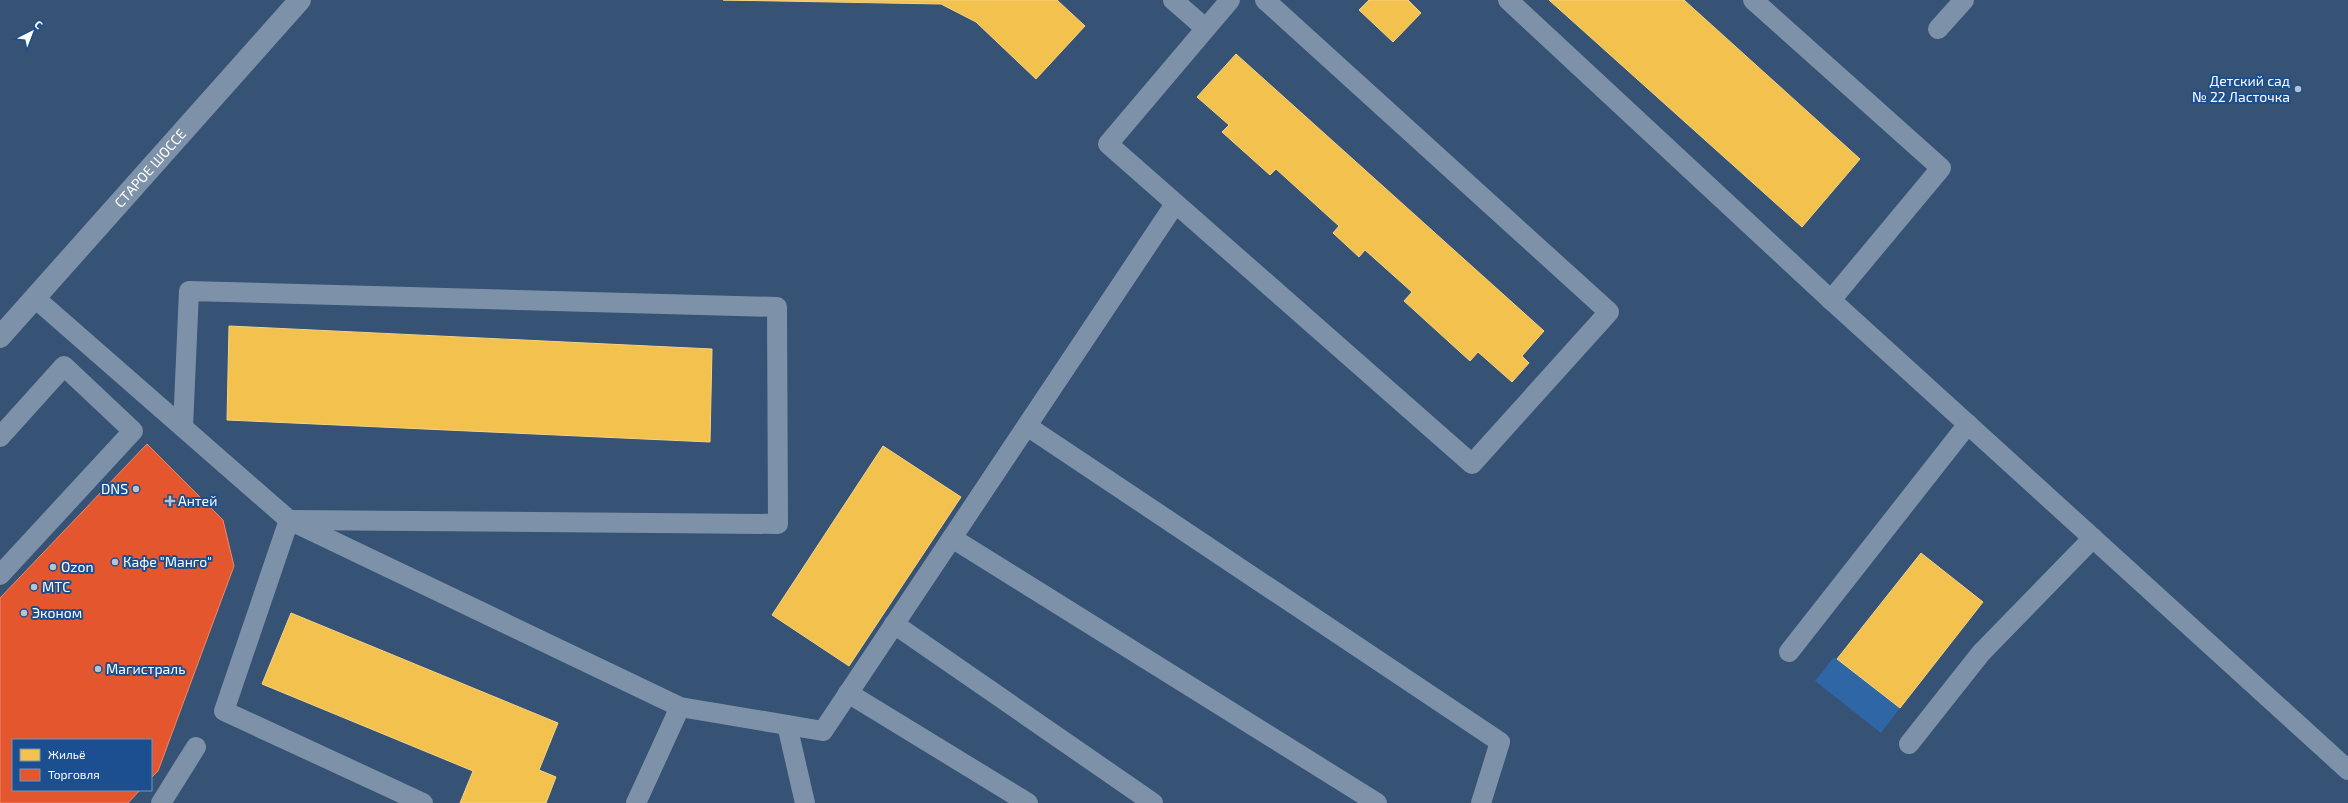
<svg xmlns="http://www.w3.org/2000/svg" width="2348" height="803" viewBox="0 0 2348 803" font-family="'Exo 2',sans-serif">
  <style>
    .green { fill: #2f66a5 }
    .homes { fill: #f2c14e; stroke: #f6d483 }
    .shops { fill: #e4572e; stroke: #ec896d }
    .lines { fill: none; stroke-linecap: round; stroke-linejoin: round }
    .service { stroke: #7d92a8; stroke-width: 20 }
    .minor { stroke: #7d92a8; stroke-width: 22 }
    .poi-dot { fill: #b9c2ce; stroke: #1b4f8f; stroke-width: 1.5 }
    .labels { text-anchor: middle; stroke-width: 4; stroke-linejoin: round; paint-order: stroke }
    .poi-label { font-size: 14px; fill: #fff; stroke: #1b4f8f; text-anchor: start }
    .street-label { font-size: 14px; fill: #fff; stroke: #1b4f8f }
  </style>
  <rect width="100%" height="100%" fill="#365274"/>
  <path class="green" d="M 1834,657 L 1900,708 L 1881,733 L 1815,681 Z"/>
  <g class="homes">
    <path d="M 723,0 L 1057,0 L 1085,26 L 1036,79 L 976,22 L 941,4 Z"/>
    <path d="M 1369,0 L 1408,0 L 1421,13 L 1393,42 L 1359,10 Z"/>
    <path d="M 1549,0 L 1684,0 L 1860,159 L 1802,227 Z"/>
    <path d="M 1236,54 L 1544,331 L 1522,356 L 1529,363 L 1512,382 L 1478,352 L 1470,361 L 1404,301 L 1412,292 L 1365,250 L 1359,257 L 1333,233 L 1339,226 L 1276,169 L 1270,175 L 1222,132 L 1229,125 L 1197,97 Z"/>
    <path d="M 229,326 L 712,349 L 710,442 L 227,420 Z"/>
    <path d="M 883,446 L 961,497 L 849,666 L 772,615 Z"/>
    <path d="M 1921,553 L 1983,602 L 1900,708 L 1837,659 Z"/>
    <path d="M 291,613 L 558,723 L 539,770 L 556,777 L 546,803 L 460,803 L 473,771 L 262,684 Z"/>
  </g>
  <path class="shops" d="M 147,444 L 223,520 L 234,566 L 158,771 L 151,778 L 151,740 L 13,740 L 13,790 L 140,790 L 128,803 L 0,803 L 0,598 Z"/>
  <g class="lines">
    <g class="service">
      <path d="M 1173,0 L 1205,28"/>
      <path d="M 1230,0 L 1108,144 L 1472,464 L 1609,312 L 1265,0"/>
      <path d="M 1508,0 L 1831,300 L 2348,770"/>
      <path d="M 1753,0 L 1941,168 L 1831,300"/>
      <path d="M 1938,29 L 1964,0"/>
      <path d="M 35,298 L 289,520 L 680,707 L 823,731 L 1175,204"/>
      <path d="M 1027,426 L 1500,742 L 1481,803"/>
      <path d="M 183,427 L 189,291 L 777,307 L 778,524 L 289,520 L 224,711 L 423,803"/>
      <path d="M 0,437 L 64,366 L 133,431 L 0,575"/>
      <path d="M 952,538 L 1377,803"/>
      <path d="M 894,624 L 1153,803"/>
      <path d="M 1789,652 L 1968,424"/>
      <path d="M 848,693 L 1028,803"/>
      <path d="M 787,725 L 805,803"/>
      <path d="M 1909,744 L 1981,653 L 2093,538"/>
      <path d="M 161,803 L 196,747"/>
      <path d="M 636,803 L 680,707"/>
    </g>
    <path class="minor" id="s1" d="M 0,337 L 300,0"/>
  </g>
  <g class="poi-dot">
    <circle cx="2298" cy="89" r="4"/>
    <circle cx="136" cy="489" r="4"/>
    <path d="M168 495h4v4h4v4h-4v4h-4v-4h-4v-4h4z"/>
    <circle cx="115" cy="562" r="4"/>
    <circle cx="53" cy="567" r="4"/>
    <circle cx="34" cy="587" r="4"/>
    <circle cx="24" cy="613" r="4"/>
    <circle cx="98" cy="669" r="4"/>
  </g>
  <g class="labels">
    <g class="poi-label">
      <text x="2290" y="86" text-anchor="end">Детский сад<tspan x="2290" dy="16">№ 22 Ласточка</tspan></text>
      <text x="128" y="494" text-anchor="end">DNS</text>
      <text x="178" y="506">Антей</text>
      <text x="123" y="567">Кафе "Манго"</text>
      <text x="61" y="572">Ozon</text>
      <text x="42" y="592">МТС</text>
      <text x="32" y="618">Эконом</text>
      <text x="106" y="674">Магистраль</text>
    </g>
    <g class="street-label">
      <text dy="5" stroke="none"><textPath href="#s1" startOffset="226">СТАРОЕ ШОССЕ</textPath></text>
    </g>
  </g>
  <rect x="12" y="739" width="140" height="52" fill="#1b4f8f" stroke="#7695bc"/>
  <rect x="20" y="749" width="20" height="12" fill="#f2c14e" stroke="#7695bc"/>
  <text x="48" y="759" font-size="12" fill="#ffffff">Жильё</text>
  <rect x="20" y="769" width="20" height="12" fill="#e4572e" stroke="#7695bc"/>
  <text x="48" y="779" font-size="12" fill="#ffffff">Торговля</text>
  <g transform="translate(32 32) rotate(42)" stroke="#1b4f8f" stroke-width="3" paint-order="stroke">
  <path d="M0-3L7 15L0 10L-7 15Z" fill="#ffffff"/>
  <text y="-6" font-size="11" font-weight="bold" text-anchor="middle" fill="#ffffff">С</text>
  </g>
</svg>
